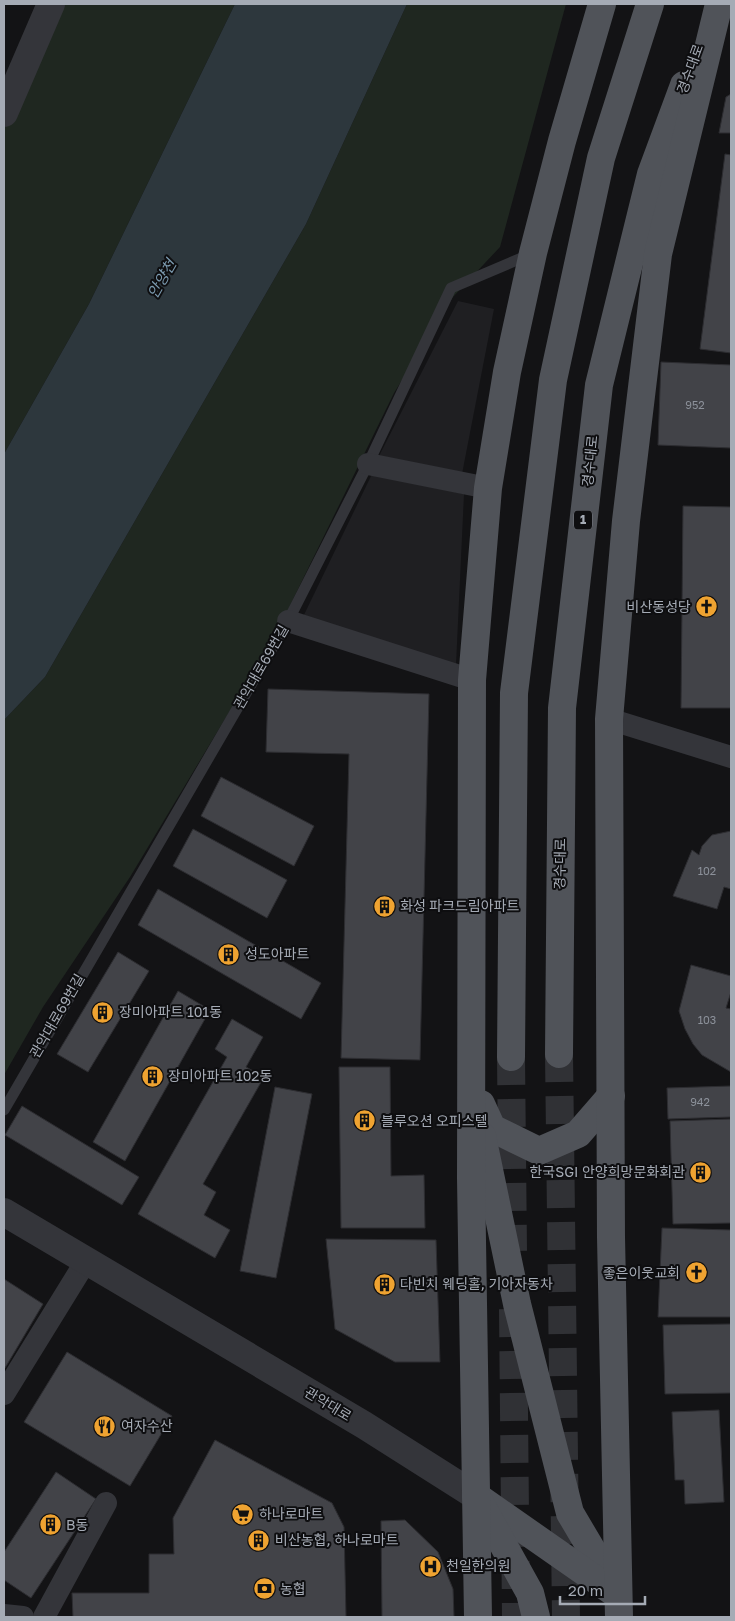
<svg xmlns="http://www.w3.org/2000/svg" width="735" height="1621" viewBox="0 0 735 1621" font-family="'Golos Text','Noto Sans KR',sans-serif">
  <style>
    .built { fill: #1f1f22 }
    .green { fill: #1f2720 }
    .water { fill: #2d373d }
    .building { fill: #424348; stroke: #2d2d31 }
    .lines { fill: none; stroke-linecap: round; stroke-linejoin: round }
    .primary-tunnel { stroke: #303135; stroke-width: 28; stroke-dasharray: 28 14; stroke-linecap: butt }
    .service { stroke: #34353a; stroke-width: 11 }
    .minor { stroke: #34353a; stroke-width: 22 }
    .tertiary { stroke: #34353a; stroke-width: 28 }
    .primary { stroke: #505359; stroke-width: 28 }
    .labels { text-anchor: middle; stroke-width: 4; stroke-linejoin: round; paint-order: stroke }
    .number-label { font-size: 11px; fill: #8c919a }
    .shield { fill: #0e0e10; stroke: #787c84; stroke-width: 1 }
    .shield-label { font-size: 12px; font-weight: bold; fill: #a5abb5 }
    .street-label { font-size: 14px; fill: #a5abb5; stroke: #0e0e10 }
    .poi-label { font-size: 14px; fill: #a5abb5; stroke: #0e0e10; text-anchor: start }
    .water-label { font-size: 15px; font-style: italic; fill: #7c9bb0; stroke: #0e0e10 }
  </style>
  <rect width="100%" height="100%" fill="#131315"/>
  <g class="built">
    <path d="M 458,301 L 494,309 L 462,474 L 378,458 Z"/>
    <path d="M 372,474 L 464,494 L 456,665 L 302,619 Z"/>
  </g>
  <g class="green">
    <path d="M 63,4 L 235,4 L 89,304 L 4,454 L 4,129 Z"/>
    <path d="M 407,4 L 566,4 L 500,247 L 453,297 L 394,393 L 276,634 L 130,877 L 43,1007 L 4,1075 L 4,720 L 45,677 L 306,224 Z"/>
  </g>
  <path class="water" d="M 235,4 L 407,4 L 306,224 L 45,677 L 4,720 L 4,454 L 89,304 Z"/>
  <g class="building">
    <path d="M 731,94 L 731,133 L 719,133 L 726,97 Z"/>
    <path d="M 725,154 L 731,155 L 731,353 L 700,349 Z"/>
    <path d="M 661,362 L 731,365 L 731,448 L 658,445 Z"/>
    <path d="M 683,506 L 731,507 L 731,708 L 681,708 Z"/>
    <path d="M 268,689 L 429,694 L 420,1060 L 341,1058 L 349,754 L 266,752 Z"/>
    <path d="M 221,777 L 314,826 L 294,866 L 201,816 Z"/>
    <path d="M 193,829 L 287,880 L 267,918 L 173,866 Z"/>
    <path d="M 731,831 L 731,889 L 724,887 L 717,909 L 673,896 L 692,850 L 699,855 L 702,846 L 712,835 Z"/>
    <path d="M 158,889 L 321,983 L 301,1019 L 138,925 Z"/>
    <path d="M 118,952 L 149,971 L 88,1072 L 57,1054 Z"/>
    <path d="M 691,965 L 731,976 L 731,992 L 726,1008 L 731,1009 L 731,1072 L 702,1055 L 693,1044 L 685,1029 L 679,1011 Z"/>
    <path d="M 178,991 L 210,1010 L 125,1161 L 93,1142 Z"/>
    <path d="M 232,1019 L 263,1037 L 246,1067 L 264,1077 L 203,1184 L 216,1192 L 204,1215 L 230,1230 L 215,1258 L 138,1214 L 227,1057 L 215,1049 Z"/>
    <path d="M 339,1067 L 390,1067 L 391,1176 L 424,1175 L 425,1228 L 341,1228 Z"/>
    <path d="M 731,1086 L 731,1117 L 668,1119 L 667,1088 Z"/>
    <path d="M 275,1087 L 312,1094 L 276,1278 L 240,1271 Z"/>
    <path d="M 22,1106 L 139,1177 L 122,1205 L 5,1135 Z"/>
    <path d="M 731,1119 L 731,1223 L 673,1224 L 670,1121 Z"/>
    <path d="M 662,1228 L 731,1230 L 731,1317 L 658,1317 Z"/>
    <path d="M 326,1239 L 436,1240 L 440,1362 L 395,1362 L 335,1329 Z"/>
    <path d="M 4,1279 L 43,1304 L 5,1368 L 4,1367 Z"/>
    <path d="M 731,1324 L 731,1393 L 665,1394 L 663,1325 Z"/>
    <path d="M 67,1352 L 172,1416 L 130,1486 L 24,1422 Z"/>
    <path d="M 719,1410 L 724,1502 L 685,1504 L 684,1480 L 675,1480 L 672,1412 Z"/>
    <path d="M 215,1440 L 332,1503 L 344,1527 L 346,1617 L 73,1617 L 72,1593 L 149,1593 L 149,1554 L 174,1554 L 173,1518 Z"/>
    <path d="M 56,1472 L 96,1499 L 31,1598 L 4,1580 L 4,1552 Z"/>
    <path d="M 405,1520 L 438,1552 L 453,1589 L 454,1617 L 382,1617 L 381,1521 Z"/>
  </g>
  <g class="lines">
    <g class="primary-tunnel">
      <path d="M 559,1054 L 566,1617"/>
      <path d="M 511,1057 L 513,1251"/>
      <path d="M 513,1309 L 516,1617"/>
    </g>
    <path class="service" d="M 4,1110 L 288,621 L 368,464 L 451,288 L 531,254"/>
    <g class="minor">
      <path d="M 368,464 L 488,488"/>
      <path d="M 288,621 L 472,680"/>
      <path d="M 609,719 L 731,757"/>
      <path d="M 4,1394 L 86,1261"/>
      <path d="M 4,1615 L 23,1617"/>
      <path d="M 44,1617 L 106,1503"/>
    </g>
    <g class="tertiary">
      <path d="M 4,113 L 51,4"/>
      <path d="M 4,1212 L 364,1425 L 476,1496"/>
    </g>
    <g class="primary">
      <path d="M 559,1054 L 562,708 L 599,385 L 651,174 L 684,85"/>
      <path d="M 511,1057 L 514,693 L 553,380 L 601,158 L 650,4"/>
      <path d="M 481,1104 L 492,1128 L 539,1151 L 578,1134 L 611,1096"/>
      <path d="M 482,1136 L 517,1304 L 570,1513 L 618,1594"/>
      <path d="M 476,1496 L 612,1591"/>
      <path d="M 479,1501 L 530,1593 L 536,1617"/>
      <path d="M 478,1617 L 471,1178 L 472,680 L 488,488 L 507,372 L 533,253 L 562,141 L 602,4"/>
      <path d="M 619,1617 L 611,1237 L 609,719 L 626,521 L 658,254 L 719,4"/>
    </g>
  </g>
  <defs>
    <symbol id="church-disc" viewBox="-11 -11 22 22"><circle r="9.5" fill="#efa331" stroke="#0e0e10"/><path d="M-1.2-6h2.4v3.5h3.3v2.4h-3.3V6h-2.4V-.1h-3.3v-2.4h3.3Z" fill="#111"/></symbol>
    <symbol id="building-disc" viewBox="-11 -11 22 22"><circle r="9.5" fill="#efa331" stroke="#0e0e10"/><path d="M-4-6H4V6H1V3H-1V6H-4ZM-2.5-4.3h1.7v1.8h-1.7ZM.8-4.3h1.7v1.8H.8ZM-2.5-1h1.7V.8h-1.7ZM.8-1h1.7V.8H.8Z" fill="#111"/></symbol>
    <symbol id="restaurant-disc" viewBox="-11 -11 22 22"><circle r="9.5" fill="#efa331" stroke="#0e0e10"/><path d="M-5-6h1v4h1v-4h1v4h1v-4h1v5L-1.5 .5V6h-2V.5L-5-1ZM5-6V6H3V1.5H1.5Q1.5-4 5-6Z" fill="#111"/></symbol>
    <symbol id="supermarket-disc" viewBox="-11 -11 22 22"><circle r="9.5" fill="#efa331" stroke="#0e0e10"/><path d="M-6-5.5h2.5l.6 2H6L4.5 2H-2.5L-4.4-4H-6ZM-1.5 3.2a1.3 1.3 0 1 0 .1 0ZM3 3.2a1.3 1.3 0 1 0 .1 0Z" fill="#111"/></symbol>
    <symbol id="hospital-disc" viewBox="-11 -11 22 22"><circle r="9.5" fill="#efa331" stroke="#0e0e10"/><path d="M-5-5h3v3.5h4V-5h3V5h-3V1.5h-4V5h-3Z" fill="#111"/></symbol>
    <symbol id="bank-disc" viewBox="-11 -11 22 22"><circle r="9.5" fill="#efa331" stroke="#0e0e10"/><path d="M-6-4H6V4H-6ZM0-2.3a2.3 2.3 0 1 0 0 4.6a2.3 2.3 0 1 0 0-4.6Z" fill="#111"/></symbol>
  </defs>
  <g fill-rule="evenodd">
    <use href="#church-disc" x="694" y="594" width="25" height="25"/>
    <use href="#building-disc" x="372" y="894" width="25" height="25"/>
    <use href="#building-disc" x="216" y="942" width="25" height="25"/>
    <use href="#building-disc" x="90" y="1000" width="25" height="25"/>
    <use href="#building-disc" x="140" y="1064" width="25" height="25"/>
    <use href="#building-disc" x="352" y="1108" width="25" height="25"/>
    <use href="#building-disc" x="688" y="1160" width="25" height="25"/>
    <use href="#church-disc" x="684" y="1260" width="25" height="25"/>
    <use href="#building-disc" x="372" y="1272" width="25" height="25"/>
    <use href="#restaurant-disc" x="92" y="1414" width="25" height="25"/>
    <use href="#supermarket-disc" x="230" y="1502" width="25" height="25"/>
    <use href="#building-disc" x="38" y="1512" width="25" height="25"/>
    <use href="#building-disc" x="246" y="1528" width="25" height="25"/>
    <use href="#hospital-disc" x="418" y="1554" width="25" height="25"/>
    <use href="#bank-disc" x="252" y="1576" width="25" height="25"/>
  </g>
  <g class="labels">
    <g class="number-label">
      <text x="695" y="409">952</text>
      <text x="707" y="875">102</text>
      <text x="707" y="1024">103</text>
      <text x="700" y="1106">942</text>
    </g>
    <rect class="shield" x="574" y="510.5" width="18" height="19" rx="4"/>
    <g class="shield-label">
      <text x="583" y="524">1</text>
    </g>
    <g class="street-label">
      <text transform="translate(690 69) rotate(-70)" y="5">경수대로</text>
      <text transform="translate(590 461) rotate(-84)" y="5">경수대로</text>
      <text transform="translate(261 667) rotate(-60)" y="5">관악대로69번길</text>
      <text transform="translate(560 864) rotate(-89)" y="5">경수대로</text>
      <text transform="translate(57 1016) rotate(-60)" y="5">관악대로69번길</text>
      <text transform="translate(328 1404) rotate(31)" y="5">관악대로</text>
    </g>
    <g class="poi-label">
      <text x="691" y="612" text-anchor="end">비산동성당</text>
      <text x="400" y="911">화성 파크드림아파트</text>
      <text x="245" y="959">성도아파트</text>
      <text x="119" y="1017">장미아파트 101동</text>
      <text x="168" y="1081">장미아파트 102동</text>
      <text x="381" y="1126">블루오션 오피스텔</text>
      <text x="685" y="1177" text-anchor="end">한국SGI 안양희망문화회관</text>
      <text x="680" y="1278" text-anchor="end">좋은이웃교회</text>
      <text x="400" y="1289">다빈치 웨딩홀, 기아자동차</text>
      <text x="121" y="1431">여자수산</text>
      <text x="259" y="1519">하나로마트</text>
      <text x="66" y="1530">B동</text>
      <text x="275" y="1545">비산농협, 하나로마트</text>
      <text x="446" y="1571">천일한의원</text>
      <text x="280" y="1594">농협</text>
    </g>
    <g class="water-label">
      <text transform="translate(162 279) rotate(-60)" y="5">안양천</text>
    </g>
  </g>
  <rect width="735" height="1621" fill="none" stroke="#a5abb5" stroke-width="10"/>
  <path d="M560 1596v8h85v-8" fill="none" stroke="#a5abb5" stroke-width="2.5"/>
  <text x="568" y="1596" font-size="15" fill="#a5abb5" stroke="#0e0e10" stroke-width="4" paint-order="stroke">20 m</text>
</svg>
